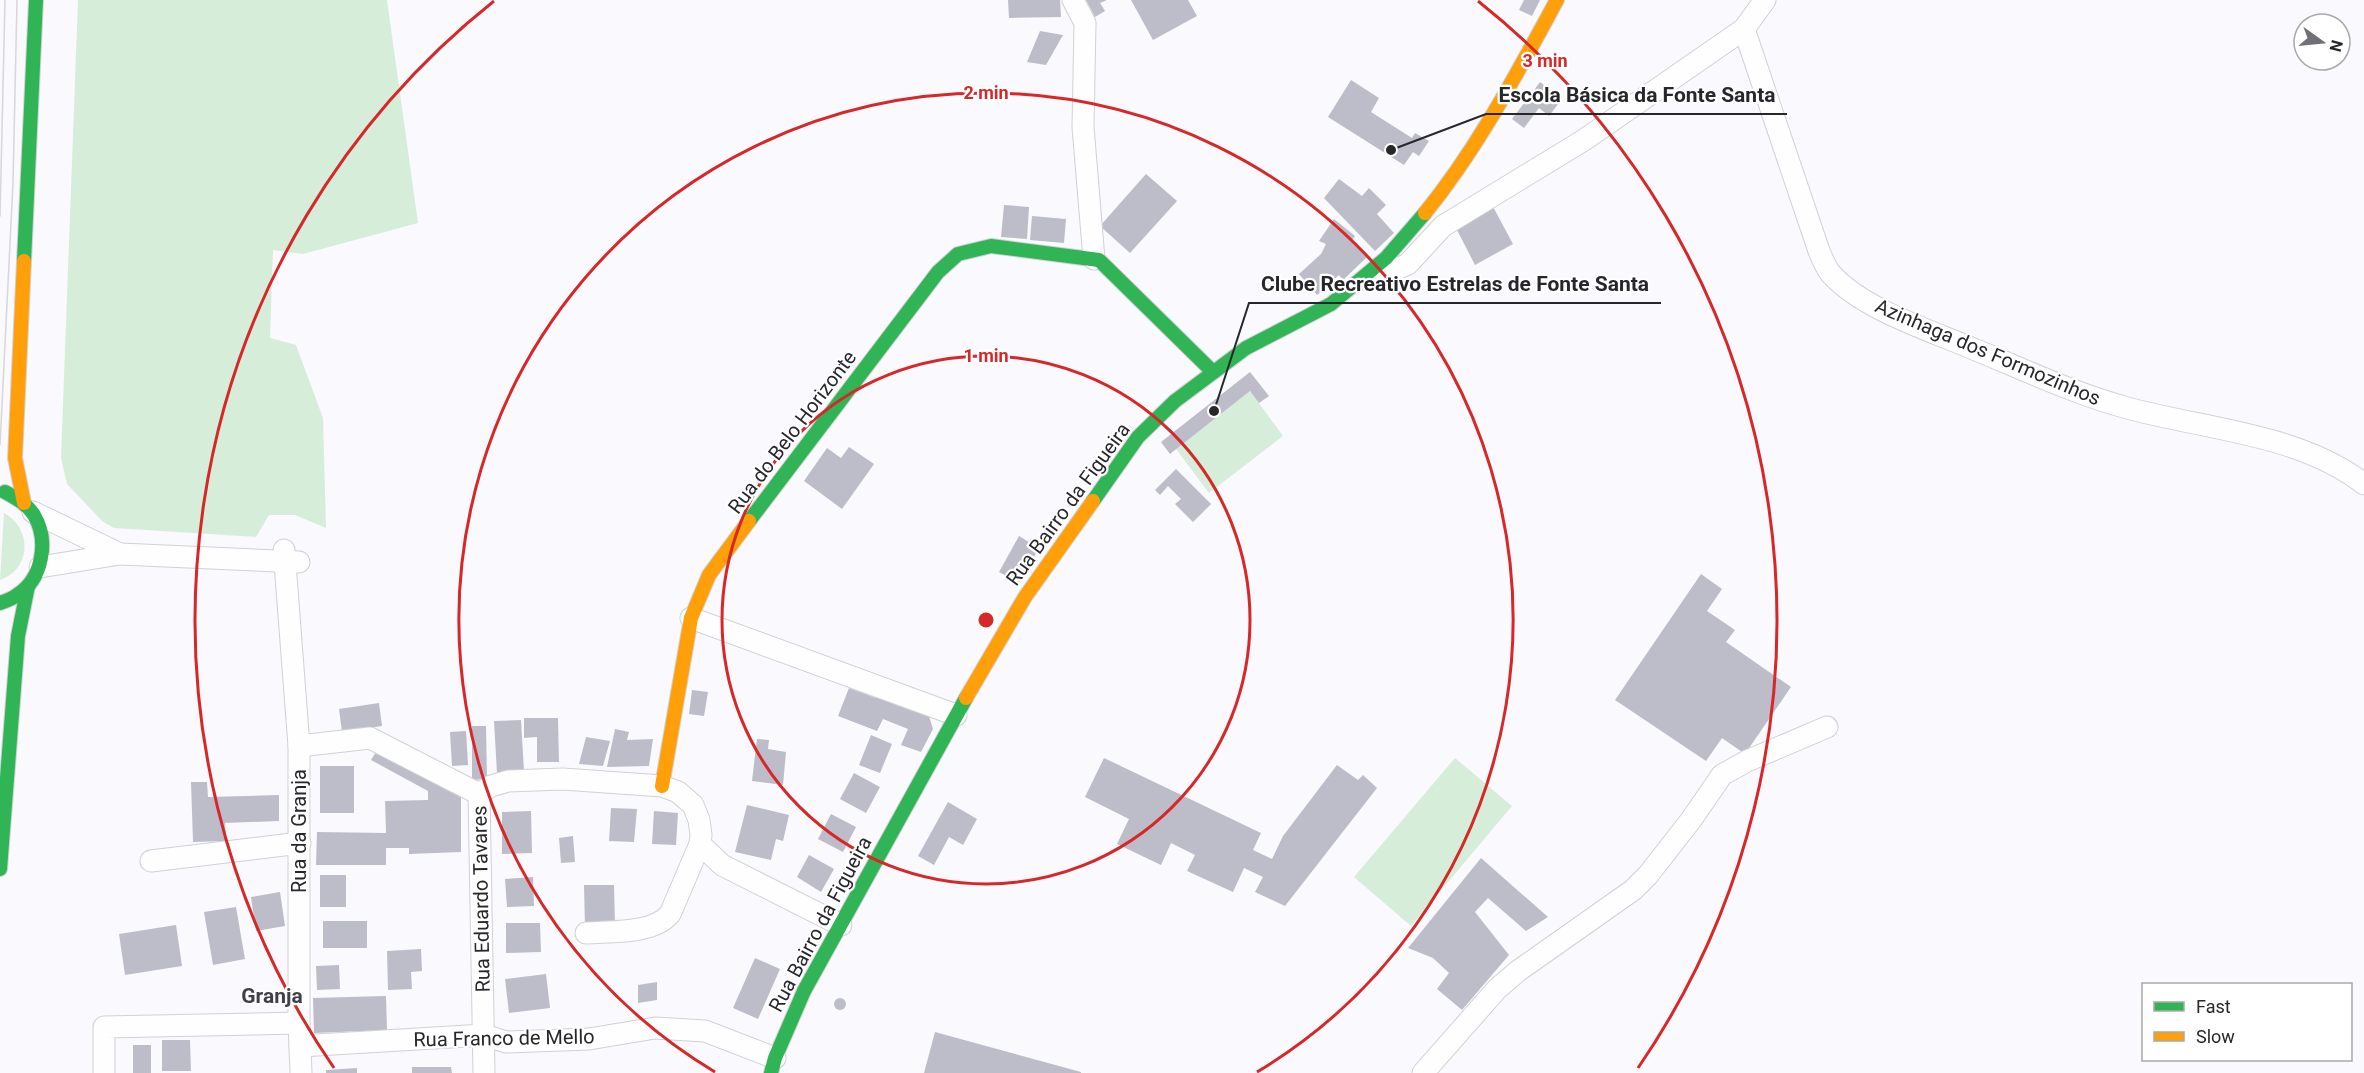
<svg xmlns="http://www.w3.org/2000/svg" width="2364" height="1073" viewBox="0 0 2364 1073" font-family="Roboto,sans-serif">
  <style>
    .green { fill: #d6eed9 }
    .building { fill: #bdbdca }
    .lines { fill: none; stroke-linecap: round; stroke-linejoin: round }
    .street-casing { stroke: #d1d1d5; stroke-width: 23 }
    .fast-casing { stroke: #d1d1d5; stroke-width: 16 }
    .slow-casing { stroke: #d1d1d5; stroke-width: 16 }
    .street { stroke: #fefeff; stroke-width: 21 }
    .fast { stroke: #30b455; stroke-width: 14 }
    .slow { stroke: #ff9f0a; stroke-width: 14 }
    .tram { stroke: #d7d7d8; stroke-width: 1.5 }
    .ring { fill: none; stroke: #d62828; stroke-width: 3 }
    .labels { text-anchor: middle; stroke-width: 4.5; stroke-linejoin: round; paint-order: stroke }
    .street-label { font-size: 20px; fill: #27272b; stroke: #fff }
    .neighbourhood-label { font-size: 21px; font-weight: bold; fill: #404048; stroke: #fff }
    .centre { fill: #d62828; stroke: #fff; stroke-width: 3 }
    .ring-label { font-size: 18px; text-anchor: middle; font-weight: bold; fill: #d62828; stroke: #fff; stroke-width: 4.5; stroke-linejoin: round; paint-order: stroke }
    .leader { fill: none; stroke: #27272b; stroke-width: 2 }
    .callout-dot { fill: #27272b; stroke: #fff; stroke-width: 2 }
    .callout-label { font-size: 21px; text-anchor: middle; font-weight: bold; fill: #27272b; stroke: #fff; stroke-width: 4.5; stroke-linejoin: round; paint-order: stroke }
  </style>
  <rect width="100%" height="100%" fill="#f9f9fe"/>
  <g class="green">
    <path d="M 78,0 L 387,0 L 418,223 L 303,254 L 273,250 L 270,338 L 296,345 L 323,418 L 326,528 L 295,515 L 269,515 L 256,537 L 114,528 L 102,521 L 67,484 L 61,458 Z"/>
    <path d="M 1250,391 L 1283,436 L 1209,493 L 1176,449 Z"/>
    <path d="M 4,513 C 32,528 32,569 0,580 Z"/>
    <path d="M 1455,758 L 1512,806 L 1411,926 L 1354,877 Z"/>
  </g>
  <g class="building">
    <path d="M 1008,0 L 1060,0 L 1061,17 L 1009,18 Z"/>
    <path d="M 1086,0 L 1107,0 L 1100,3 L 1105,11 L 1095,17 Z"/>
    <path d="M 1131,0 L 1188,0 L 1197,16 L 1153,40 Z"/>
    <path d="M 1524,0 L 1540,0 L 1532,16 L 1519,10 Z"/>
    <path d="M 1040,31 L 1063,35 L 1046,65 L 1027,62 Z"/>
    <path d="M 1351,80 L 1379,98 L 1371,112 L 1412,138 L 1415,133 L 1429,141 L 1419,156 L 1413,152 L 1404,165 L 1328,117 Z"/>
    <path d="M 1540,82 L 1562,99 L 1549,116 L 1539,108 L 1524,128 L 1512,119 Z"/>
    <path d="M 1146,174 L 1177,201 L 1130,253 L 1100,226 Z"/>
    <path d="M 1339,179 L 1362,196 L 1369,188 L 1386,205 L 1377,214 L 1394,233 L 1375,251 L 1324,198 Z"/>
    <path d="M 1491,203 L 1513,244 L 1475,265 L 1454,224 Z"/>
    <path d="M 1004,205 L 1029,207 L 1027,239 L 1001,237 Z"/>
    <path d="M 1032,216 L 1066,219 L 1064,243 L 1030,240 Z"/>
    <path d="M 1334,219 L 1355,236 L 1352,240 L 1367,257 L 1343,280 L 1339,275 L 1317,295 L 1299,274 L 1321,254 L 1326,244 L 1319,241 Z"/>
    <path d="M 1250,372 L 1269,396 L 1259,403 L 1250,391 L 1170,454 L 1161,442 Z"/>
    <path d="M 849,447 L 874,464 L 842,509 L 804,481 L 827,448 L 841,458 Z"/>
    <path d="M 1176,469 L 1211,504 L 1193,522 L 1175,504 L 1181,499 L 1168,486 L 1160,495 L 1155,490 Z"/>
    <path d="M 1019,536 L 1039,548 L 1019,583 L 999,572 Z"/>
    <path d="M 1701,574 L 1722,589 L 1707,611 L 1735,630 L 1726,642 L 1791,687 L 1745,754 L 1722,738 L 1706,761 L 1615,700 Z"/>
    <path d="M 849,688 L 876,698 L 878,694 L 929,716 L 933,729 L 921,752 L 901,745 L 908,729 L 883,719 L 877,731 L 838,716 Z"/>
    <path d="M 692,690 L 708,692 L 704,716 L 689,714 Z"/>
    <path d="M 379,703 L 382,726 L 342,732 L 339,709 Z"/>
    <path d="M 524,718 L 558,718 L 559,762 L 537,762 L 537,737 L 524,738 Z"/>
    <path d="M 521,720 L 524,771 L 497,773 L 494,721 Z"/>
    <path d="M 472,726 L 486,726 L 487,779 L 472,780 Z"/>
    <path d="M 615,729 L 629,732 L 627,740 L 653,739 L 649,766 L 607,767 Z"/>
    <path d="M 466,731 L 468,765 L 452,766 L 450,732 Z"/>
    <path d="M 871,735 L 892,744 L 880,773 L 859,765 Z"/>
    <path d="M 586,737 L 610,741 L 603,766 L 579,764 Z"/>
    <path d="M 757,739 L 769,740 L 768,749 L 786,752 L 783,785 L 752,781 Z"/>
    <path d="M 376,752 L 461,794 L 461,852 L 409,854 L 409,848 L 386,848 L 386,865 L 316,865 L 317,832 L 386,833 L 385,801 L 428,800 L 428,791 L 371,760 Z"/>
    <path d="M 1104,758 L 1261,833 L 1253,850 L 1272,859 L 1283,836 L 1337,765 L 1358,780 L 1363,775 L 1377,788 L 1285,906 L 1255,892 L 1263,877 L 1244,868 L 1233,892 L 1187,871 L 1195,855 L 1171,843 L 1161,865 L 1117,844 L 1129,819 L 1085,797 Z"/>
    <rect x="320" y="766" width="34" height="47"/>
    <path d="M 854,773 L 880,787 L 866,813 L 840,799 Z"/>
    <path d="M 191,782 L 207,782 L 208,797 L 279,795 L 279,821 L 225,823 L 226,841 L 193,842 Z"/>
    <path d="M 948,802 L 977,819 L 963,845 L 949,837 L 934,865 L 918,856 Z"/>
    <path d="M 747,805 L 789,815 L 783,841 L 776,839 L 771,860 L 735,852 Z"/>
    <path d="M 611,808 L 637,809 L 634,842 L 609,841 Z"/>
    <path d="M 531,811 L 532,853 L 502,854 L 502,812 Z"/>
    <path d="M 654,811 L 678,813 L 676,845 L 652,844 Z"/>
    <path d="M 831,814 L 856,827 L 843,852 L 818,839 Z"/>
    <path d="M 573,836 L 575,862 L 561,863 L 559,838 Z"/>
    <path d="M 809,855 L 834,869 L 821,892 L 797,877 Z"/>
    <path d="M 1481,858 L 1548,917 L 1526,931 L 1488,898 L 1475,912 L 1509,955 L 1462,1010 L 1437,989 L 1449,973 L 1433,958 L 1408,948 Z"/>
    <rect x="320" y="875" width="26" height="32"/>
    <path d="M 533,877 L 534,906 L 507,907 L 505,879 Z"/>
    <path d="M 584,885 L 614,885 L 615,927 L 585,928 Z"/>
    <path d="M 280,892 L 285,926 L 256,931 L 251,897 Z"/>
    <path d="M 236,907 L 245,959 L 213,965 L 204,912 Z"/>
    <rect x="323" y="921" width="44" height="27"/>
    <path d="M 506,923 L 540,923 L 541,952 L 506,953 Z"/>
    <path d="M 176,925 L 182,966 L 125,975 L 119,934 Z"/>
    <path d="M 421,949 L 422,971 L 411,972 L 412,989 L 388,990 L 387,951 Z"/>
    <path d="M 755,958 L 780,969 L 758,1019 L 733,1008 Z"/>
    <path d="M 339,965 L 340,989 L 317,990 L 316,966 Z"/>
    <path d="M 546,974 L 550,1008 L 509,1013 L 505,979 Z"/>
    <path d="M 657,982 L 657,1000 L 638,1003 L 638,985 Z"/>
    <path d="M 386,996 L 387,1030 L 314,1033 L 313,998 Z"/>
    <circle cx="840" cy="1004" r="6"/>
    <path d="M 935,1032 L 1081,1072 L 1081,1073 L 924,1073 Z"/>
    <path d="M 162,1040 L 190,1040 L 191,1071 L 162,1071 Z"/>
    <rect x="133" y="1045" width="18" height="28"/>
    <path d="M 412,1067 L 451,1067 L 452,1073 L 412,1073 Z"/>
    <path d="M 357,1068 L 357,1073 L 326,1073 L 326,1070 Z"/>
  </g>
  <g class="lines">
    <defs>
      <g id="street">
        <path d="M 1073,0 L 1085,23 L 1083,127 L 1094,259"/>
        <path d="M 1744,29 L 1819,251 C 1822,258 1826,269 1832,275 C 1864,310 1932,331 1976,350 C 2025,370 2073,393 2124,407 C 2201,429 2299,433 2364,484"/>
        <path d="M 1370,281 L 1408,264 L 1443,226 L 1584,140 L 1744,29 L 1765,0"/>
        <path d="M 33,512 L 120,554 L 40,567"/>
        <path d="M 284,550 L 299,746 L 299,1023 L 301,1073"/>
        <path d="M 120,554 L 299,562"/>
        <path d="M 691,618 L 956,715"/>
        <path d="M 299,746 L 370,738 L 479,794"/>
        <path d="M 700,844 L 722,865 L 841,925"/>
        <path d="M 151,861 L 300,843"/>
        <path d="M 300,1046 L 484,1035 L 506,1042 L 589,1039 L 655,1028 L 705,1031 L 775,1058"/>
        <path d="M 104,1073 L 104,1027 L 299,1023"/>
        <path d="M 484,1073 L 479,794 L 491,786 L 508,781 L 563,779 L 662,786 L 678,792 L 693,805 L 699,820 L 701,835 L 700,844 L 670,914 C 653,934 612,931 586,933"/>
        <path d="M 1423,1073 L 1497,989 L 1518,971 L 1633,890 L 1648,875 L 1691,820 L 1722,775 L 1747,761 L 1827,727"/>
      </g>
      <g id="fast">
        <path d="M 24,261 L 36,0"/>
        <path d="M 1093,501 L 1138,437 L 1175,401 L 1246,348 L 1331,304 L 1386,258 L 1425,213"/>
        <path d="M 749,521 L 938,272 L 958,254 L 991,246 L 1099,260 L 1213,372"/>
        <path d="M 0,603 C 6,601 12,599 17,595 C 43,579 49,540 34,515 C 27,504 16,498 5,492"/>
        <path d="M 0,869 L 18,636 L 28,586"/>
        <path d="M 771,1073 L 775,1058 L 804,991 L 966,698"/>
      </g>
      <g id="slow">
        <path d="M 1425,213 C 1478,148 1517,73 1557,0"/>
        <path d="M 24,503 L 15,458 L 24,261"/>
        <path d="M 966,698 L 1025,597 L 1093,501"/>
        <path d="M 662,786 L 691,618 L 709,575 L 749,521"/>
      </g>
    </defs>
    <use href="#street" class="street-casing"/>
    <use href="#fast" class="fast-casing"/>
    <use href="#slow" class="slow-casing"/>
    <use href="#street" class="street"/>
    <use href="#fast" class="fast"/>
    <use href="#slow" class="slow"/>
    <g class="tram">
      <path d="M 0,216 L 5,0"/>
      <path d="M 0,445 L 13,183 L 17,0"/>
    </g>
  </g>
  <g class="ring">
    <circle cx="986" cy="620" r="264"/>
    <path d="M715 1072A527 527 0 1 1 1257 1072"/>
    <path d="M334 1068A791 791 0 0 1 494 1M1478 1A791 791 0 0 1 1638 1068"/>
  </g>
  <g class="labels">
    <g class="street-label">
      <text transform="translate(1988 352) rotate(23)" y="7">Azinhaga dos Formozinhos</text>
      <text transform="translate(792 432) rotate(-53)" y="7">Rua do Belo Horizonte</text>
      <text transform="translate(1068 504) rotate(-54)" y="7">Rua Bairro da Figueira</text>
      <text transform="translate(299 831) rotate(-90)" y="7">Rua da Granja</text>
      <text transform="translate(481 899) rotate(-91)" y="7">Rua Eduardo Tavares</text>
      <text transform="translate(820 924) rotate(-62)" y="7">Rua Bairro da Figueira</text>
      <text transform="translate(504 1038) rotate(-1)" y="7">Rua Franco de Mello</text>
    </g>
    <g class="neighbourhood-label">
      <text x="272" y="1003">Granja</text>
    </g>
  </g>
  <circle cx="986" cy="620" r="9" class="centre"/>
  <g class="ring-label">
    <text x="1545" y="67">3 min</text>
    <text x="986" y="99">2 min</text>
    <text x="986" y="362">1 min</text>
  </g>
  <path class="leader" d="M1391 150L1486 114H1787M1214 411L1249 303H1661"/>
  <g class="callout-dot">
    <circle cx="1391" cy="150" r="6"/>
    <circle cx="1214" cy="411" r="6"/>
  </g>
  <g class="callout-label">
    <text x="1637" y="102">Escola Básica da Fonte Santa</text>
    <text x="1455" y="291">Clube Recreativo Estrelas de Fonte Santa</text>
  </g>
  <rect x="2142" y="983" width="210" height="78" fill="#ffffff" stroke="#a9a9aa" stroke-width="1.5"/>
  <rect x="2154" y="1002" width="30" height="9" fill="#30b455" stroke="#a9a9aa" stroke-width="1.5"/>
  <text x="2196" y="1013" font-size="18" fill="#27272b">Fast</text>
  <rect x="2154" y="1032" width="30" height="9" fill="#ff9f0a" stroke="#a9a9aa" stroke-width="1.5"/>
  <text x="2196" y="1043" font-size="18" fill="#27272b">Slow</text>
  <g transform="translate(2322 42) rotate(105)"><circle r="28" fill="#ffffff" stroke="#a9a9aa" stroke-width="1.5"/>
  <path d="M0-4.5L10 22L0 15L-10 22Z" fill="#707075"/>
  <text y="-9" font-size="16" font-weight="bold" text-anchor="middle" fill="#27272b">N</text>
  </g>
</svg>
